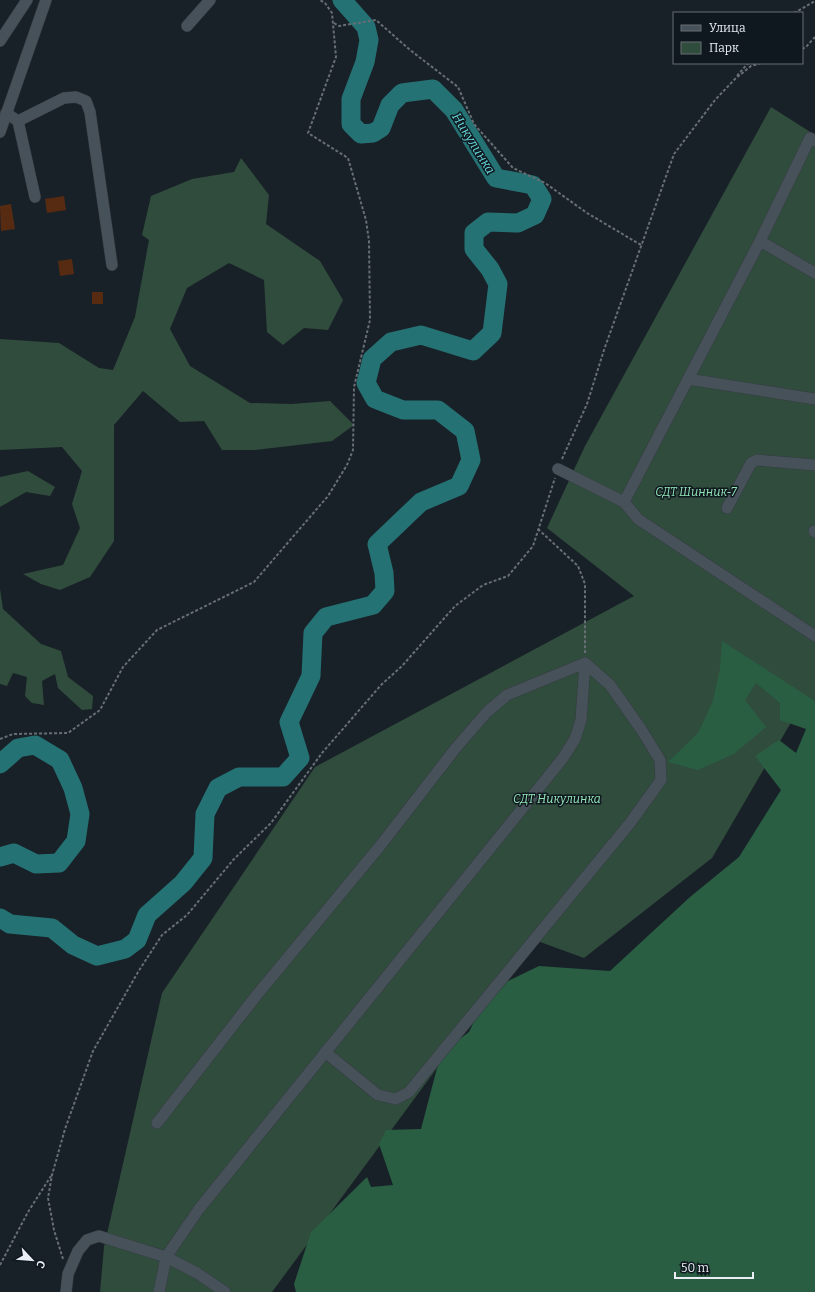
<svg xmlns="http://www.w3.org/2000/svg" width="815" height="1292" viewBox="0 0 815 1292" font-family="Bitter,serif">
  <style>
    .green { fill: #304c3c }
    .forest { fill: #295e43 }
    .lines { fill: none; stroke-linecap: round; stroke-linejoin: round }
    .river { stroke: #257274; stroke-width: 19 }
    .building { fill: #562b12 }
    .minor-casing { stroke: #363d43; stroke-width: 12 }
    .path { stroke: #676f75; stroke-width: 2; stroke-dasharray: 3 2; stroke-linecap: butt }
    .minor { stroke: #475159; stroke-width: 11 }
    .labels { text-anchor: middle; stroke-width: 3; stroke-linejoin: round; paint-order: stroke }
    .park-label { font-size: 12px; font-style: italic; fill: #93e5b7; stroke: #10181f }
    .water-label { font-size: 13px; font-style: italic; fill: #67d9dc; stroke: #10181f }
  </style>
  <rect width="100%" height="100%" fill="#192128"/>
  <g class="green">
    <path d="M 771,107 L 815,135 L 815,715 L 800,707 L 712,858 L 584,958 L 532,939 L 272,1292 L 100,1292 L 104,1247 L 162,993 L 315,767 L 634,596 L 547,528 L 585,446 Z"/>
    <path d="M 241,158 L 269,195 L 266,224 L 320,261 L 343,300 L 328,330 L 304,328 L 283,345 L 267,332 L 264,280 L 229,263 L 187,288 L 170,329 L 190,366 L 250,403 L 292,404 L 330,401 L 354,425 L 332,441 L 255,450 L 222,450 L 204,421 L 180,422 L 143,391 L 114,425 L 114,541 L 90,577 L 60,590 L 41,584 L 23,574 L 63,565 L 80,528 L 72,504 L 82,471 L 62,447 L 0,450 L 0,339 L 59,343 L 99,368 L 113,370 L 135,317 L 149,240 L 142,235 L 151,196 L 192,179 L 234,172 Z"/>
    <path d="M 28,471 L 55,487 L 50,496 L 26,492 L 0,507 L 0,477 Z"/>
    <path d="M 0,589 L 3,609 L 41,644 L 61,651 L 68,677 L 93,696 L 92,709 L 82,710 L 58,688 L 55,674 L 42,681 L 44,705 L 32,703 L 25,696 L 27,677 L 13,673 L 7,686 L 0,684 Z"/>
  </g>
  <path class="forest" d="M 722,641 L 815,701 L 815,1292 L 296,1292 L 294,1284 L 311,1232 L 367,1177 L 371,1187 L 393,1185 L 379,1144 L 386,1130 L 421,1129 L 441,1053 L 469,1032 L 489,990 L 539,966 L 610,971 L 690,897 L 739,857 L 781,790 L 755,756 L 779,740 L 796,753 L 806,729 L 780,720 L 780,703 L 756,683 L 745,700 L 766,727 L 734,754 L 698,770 L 668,762 L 698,733 L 713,701 L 720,668 Z"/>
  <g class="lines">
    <g class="river">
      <path d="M 0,764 L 18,748 L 35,745 L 60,760 L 73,788 L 80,814 L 76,841 L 59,863 L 36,864 L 14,853 L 0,857"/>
      <path d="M 0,918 L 10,924 L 52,928 L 73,945 L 97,956 L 125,949 L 137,940 L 147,915 L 183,883 L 203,858 L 205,814 L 218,788 L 239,777 L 283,777 L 300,758 L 289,722 L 311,676 L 313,633 L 326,617 L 373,605 L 385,591 L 384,573 L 377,544 L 421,502 L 459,486 L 471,460 L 465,431 L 438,410 L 403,410 L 375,399 L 366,383 L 372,359 L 391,342 L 421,335 L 473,351 L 492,333 L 498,284 L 490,269 L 474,249 L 474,233 L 488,222 L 518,223 L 535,215 L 542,199 L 533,185 L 496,178 L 454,110 L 433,89 L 402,93 L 390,105 L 381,128 L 373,133 L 361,134 L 351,124 L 351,99 L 365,62 L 369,40 L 366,27 L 342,0"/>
    </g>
  </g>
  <g class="building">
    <path d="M 64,196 L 66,210 L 47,213 L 45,199 Z"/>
    <path d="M 11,204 L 15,229 L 1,231 L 0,206 Z"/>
    <path d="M 72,259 L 74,274 L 60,276 L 58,261 Z"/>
    <rect x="92" y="292" width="11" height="12"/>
  </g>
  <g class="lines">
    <defs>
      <g id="minor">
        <path d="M 187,26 L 210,0"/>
        <path d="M 0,41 L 27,0"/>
        <path d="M 6,113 L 18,121 L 64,98 L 76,97 L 86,101 L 90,112 L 112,265"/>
        <path d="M 18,121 L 35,197"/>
        <path d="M 0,132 L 46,0"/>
        <path d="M 760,241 L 815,273"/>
        <path d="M 688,379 L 815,399"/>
        <path d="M 558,469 L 624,502 L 638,519 L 815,636"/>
        <path d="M 624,502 L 760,241 L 810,138 L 815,141"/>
        <path d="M 727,508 L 751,463 L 757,460 L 815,465"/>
        <path d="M 814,531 L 815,532"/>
        <path d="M 157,1123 L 256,996 L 380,846 L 455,749 L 487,712 L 507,695 L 585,663 L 610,685 L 641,729 L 660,760 L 661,780 L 630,823 L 409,1092 L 396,1099 L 378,1095 L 325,1052"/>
        <path d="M 66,1292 L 68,1274 L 78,1251 L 87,1240 L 99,1236 L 166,1257 L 197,1273 L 225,1292"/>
        <path d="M 159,1292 L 166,1257 L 199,1209 L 563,758 L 575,739 L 581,720 L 585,663"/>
      </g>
    </defs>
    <use href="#minor" class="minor-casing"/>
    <g class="path">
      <path d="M 794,13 L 815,1"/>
      <path d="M 334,23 L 339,26 L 376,20 L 410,50 L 458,87 L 474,124 L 513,168 L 545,183 L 587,213 L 641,245"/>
      <path d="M 802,49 L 806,47 L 815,37"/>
      <path d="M 737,76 L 748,63"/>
      <path d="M 562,459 L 587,404 L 604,350 L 674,154 L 715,100 L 735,79 L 751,66 L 761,63"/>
      <path d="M 538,529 L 578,566 L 585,584 L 585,653"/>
      <path d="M 0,739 L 13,734 L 68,733 L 100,710 L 123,667 L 157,630 L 254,582 L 328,496 L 347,465 L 353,450 L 354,387 L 370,320 L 369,241 L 366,220 L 348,158 L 308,133 L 336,57 L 332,13 L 325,3 L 320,0"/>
      <path d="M 63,1259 L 54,1230 L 48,1198 L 52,1175 L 65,1129 L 93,1051 L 138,972 L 162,935 L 187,915 L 234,859 L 271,823 L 322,753 L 381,685 L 402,666 L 455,606 L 483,585 L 508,576 L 533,546 L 555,478"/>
      <path d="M 0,1265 L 28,1212 L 51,1176"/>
    </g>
    <use href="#minor" class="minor"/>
  </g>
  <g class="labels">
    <g class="park-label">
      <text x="696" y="496">СДТ Шинник-7</text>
      <text x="557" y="803">СДТ Никулинка</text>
    </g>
    <g class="water-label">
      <text transform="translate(474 143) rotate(58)" y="5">Никулинка</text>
    </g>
  </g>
  <rect x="673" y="12" width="130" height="52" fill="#10181f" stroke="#666e74"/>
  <rect x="681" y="25" width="20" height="6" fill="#475159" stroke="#666e74"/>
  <text x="709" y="32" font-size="12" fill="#e8eef3">Улица</text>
  <rect x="681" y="42" width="20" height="12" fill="#304c3c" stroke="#666e74"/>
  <text x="709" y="52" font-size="12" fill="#e8eef3">Парк</text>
  <g transform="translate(32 1260) rotate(116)" stroke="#10181f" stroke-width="3" paint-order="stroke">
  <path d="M0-3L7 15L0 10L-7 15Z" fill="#e8eef3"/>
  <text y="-6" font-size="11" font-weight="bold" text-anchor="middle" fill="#e8eef3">С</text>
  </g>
  <path d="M675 1272v6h78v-6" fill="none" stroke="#e8eef3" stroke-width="2"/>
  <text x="681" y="1272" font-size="12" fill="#e8eef3" stroke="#10181f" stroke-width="3" paint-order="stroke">50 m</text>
</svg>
